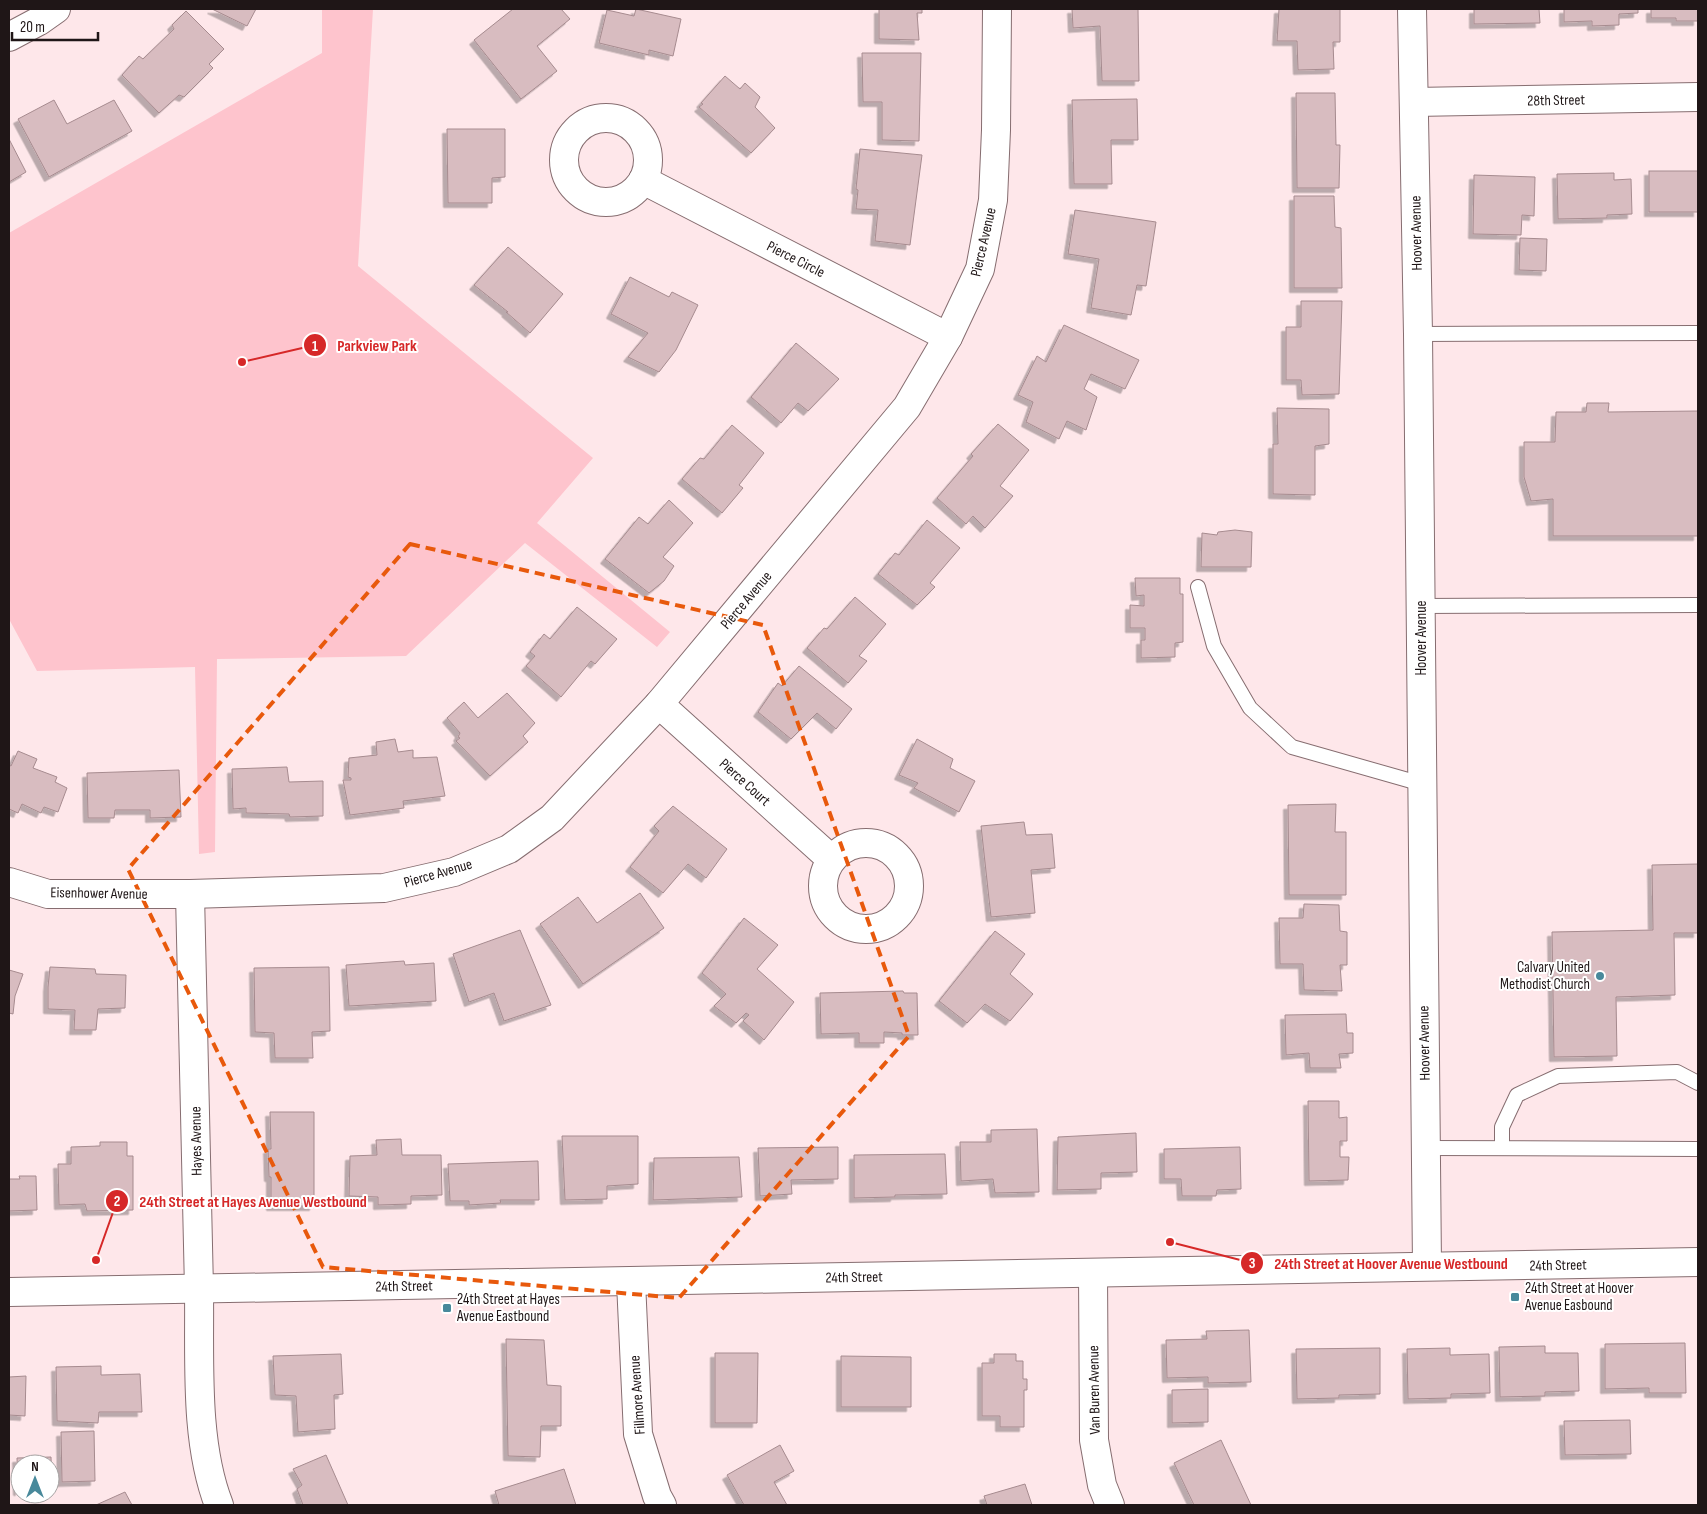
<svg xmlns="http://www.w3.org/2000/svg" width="1707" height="1514" viewBox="0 0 1707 1514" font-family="'Sofia Sans Condensed',sans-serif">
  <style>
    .green { fill: #fec4cd }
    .building { fill: #d8bcc0; stroke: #a68b8f; filter: url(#shadow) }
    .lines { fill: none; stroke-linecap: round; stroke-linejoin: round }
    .service-casing { stroke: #866d70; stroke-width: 16 }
    .minor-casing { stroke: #866d70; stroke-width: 30 }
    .tertiary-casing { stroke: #866d70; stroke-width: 30 }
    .secondary-casing { stroke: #866d70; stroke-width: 30 }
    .service { stroke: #fff; stroke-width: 14 }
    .minor { stroke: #fff; stroke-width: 28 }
    .tertiary { stroke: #fff; stroke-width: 28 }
    .secondary { stroke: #fff; stroke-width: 28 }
    .marked { fill: none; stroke: #e8590c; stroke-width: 4; stroke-dasharray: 10 6; stroke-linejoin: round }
    .poi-dot { fill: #48899b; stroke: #fff; stroke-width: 2 }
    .labels { text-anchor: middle; stroke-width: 4; stroke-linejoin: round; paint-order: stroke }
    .street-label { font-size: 15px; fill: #1f1617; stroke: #fff }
    .poi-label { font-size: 15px; fill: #1f1617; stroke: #fff; text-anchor: start }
    .leader { fill: none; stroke: #d62828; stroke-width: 2 }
    .callout-dot { fill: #d62828; stroke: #fff; stroke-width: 2 }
    .mark-label { font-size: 15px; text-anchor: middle; font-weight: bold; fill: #fff }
    .callout-label { font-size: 16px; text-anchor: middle; font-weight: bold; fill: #d62828; stroke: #fff; stroke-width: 4; stroke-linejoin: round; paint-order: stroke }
  </style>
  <defs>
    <filter id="shadow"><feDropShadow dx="-4.5" dy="4.5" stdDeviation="0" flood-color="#0004"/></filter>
  </defs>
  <rect width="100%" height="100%" fill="#fee7ea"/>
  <path class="green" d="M 322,9 L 373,9 L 358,266 L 593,458 L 537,523 L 670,632 L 657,647 L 525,543 L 406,656 L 217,659 L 215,852 L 199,854 L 195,667 L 37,671 L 9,619 L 9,233 L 322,53 Z"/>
  <g class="building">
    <path d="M 212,9 L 256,9 L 247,26 Z"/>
    <path d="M 513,9 L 561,9 L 570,19 L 537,46 L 557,71 L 521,99 L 474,40 Z"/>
    <path d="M 636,9 L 681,19 L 673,56 L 649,50 L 649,55 L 599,43 L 607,10 L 634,16 Z"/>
    <path d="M 879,9 L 922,9 L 922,13 L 917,13 L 919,40 L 879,39 Z"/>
    <path d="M 1072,9 L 1138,9 L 1139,81 L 1102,81 L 1100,26 L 1073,28 Z"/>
    <path d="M 1279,9 L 1340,9 L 1340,42 L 1333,42 L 1334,69 L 1298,70 L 1297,41 L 1277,41 Z"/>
    <path d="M 1474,9 L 1539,9 L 1540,23 L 1474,24 Z"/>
    <path d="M 1564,9 L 1638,9 L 1638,13 L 1619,14 L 1619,25 L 1592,26 L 1592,21 L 1564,22 Z"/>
    <path d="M 1651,9 L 1698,9 L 1698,21 L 1676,21 L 1676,18 L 1651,18 Z"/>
    <path d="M 186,11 L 224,49 L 209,64 L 213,68 L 184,97 L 179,95 L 159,113 L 122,75 L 139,56 L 143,59 L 174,29 L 172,25 Z"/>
    <path d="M 862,53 L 921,53 L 919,141 L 882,140 L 882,102 L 863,102 Z"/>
    <path d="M 725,76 L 740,89 L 745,83 L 760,97 L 755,107 L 775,128 L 751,153 L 699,107 L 703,104 L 701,103 Z"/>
    <path d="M 1296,93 L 1335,93 L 1336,145 L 1340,145 L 1339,188 L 1297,188 Z"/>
    <path d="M 1137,99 L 1138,140 L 1111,140 L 1112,184 L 1074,184 L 1072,100 Z"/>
    <path d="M 54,100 L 67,124 L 114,100 L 132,131 L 49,177 L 18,119 Z"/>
    <path d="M 447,129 L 505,129 L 505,177 L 492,178 L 492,203 L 448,203 Z"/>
    <path d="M 9,139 L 26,172 L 9,182 Z"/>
    <path d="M 860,149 L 922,155 L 910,245 L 875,241 L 878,210 L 856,209 L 858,190 L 856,189 Z"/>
    <rect x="1649" y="171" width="49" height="41"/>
    <path d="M 1614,173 L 1614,180 L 1631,179 L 1632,214 L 1607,215 L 1607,218 L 1558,219 L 1557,174 Z"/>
    <path d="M 1474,175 L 1535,177 L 1534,216 L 1522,215 L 1521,235 L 1473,234 Z"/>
    <path d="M 1294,196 L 1334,196 L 1335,227 L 1341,228 L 1342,288 L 1294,288 Z"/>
    <path d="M 1075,210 L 1156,222 L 1146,286 L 1137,285 L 1131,315 L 1091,308 L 1099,259 L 1068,254 Z"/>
    <path d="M 1520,238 L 1547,239 L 1546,271 L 1519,270 Z"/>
    <path d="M 508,247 L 563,294 L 530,333 L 506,312 L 508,312 L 474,285 Z"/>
    <path d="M 630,277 L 669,297 L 672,292 L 698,305 L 676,350 L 659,372 L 628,357 L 648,333 L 611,314 Z"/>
    <path d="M 1301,301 L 1342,301 L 1339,394 L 1302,395 L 1301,380 L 1286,380 L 1286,327 L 1301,327 Z"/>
    <path d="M 1064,325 L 1139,360 L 1125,389 L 1091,374 L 1084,389 L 1097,397 L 1086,430 L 1067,421 L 1059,439 L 1026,422 L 1033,402 L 1018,395 L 1037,356 L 1046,362 Z"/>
    <path d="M 796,343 L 839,379 L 808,411 L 798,403 L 781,423 L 751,397 Z"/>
    <path d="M 1587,403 L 1609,403 L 1608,412 L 1698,411 L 1698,536 L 1553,536 L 1553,499 L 1531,501 L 1524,477 L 1524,442 L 1555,442 L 1556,412 L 1586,412 Z"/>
    <path d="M 1277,408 L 1329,409 L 1329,444 L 1315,446 L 1315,495 L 1273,494 L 1273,444 L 1278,444 Z"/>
    <path d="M 998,424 L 1029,450 L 1000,486 L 1013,496 L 985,528 L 973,516 L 966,524 L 937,498 L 973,456 L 971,454 Z"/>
    <path d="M 732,425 L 764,453 L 739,485 L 743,488 L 722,513 L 682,479 L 700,458 L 704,459 Z"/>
    <path d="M 669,500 L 693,523 L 663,557 L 674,566 L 664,581 L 649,593 L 605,559 L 639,517 L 648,524 Z"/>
    <path d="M 927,520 L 960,548 L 930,583 L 935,587 L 917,605 L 878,574 L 895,553 L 899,555 Z"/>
    <path d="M 1235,530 L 1252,532 L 1251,567 L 1201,567 L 1202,533 L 1217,535 L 1218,532 Z"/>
    <path d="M 1135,578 L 1180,578 L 1180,594 L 1183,594 L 1183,642 L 1175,643 L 1175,657 L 1141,658 L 1141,640 L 1145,640 L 1145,628 L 1130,628 L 1130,605 L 1144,606 L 1144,595 L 1136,596 Z"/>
    <path d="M 855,597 L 886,624 L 859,656 L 867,661 L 848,683 L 807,648 L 824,628 L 827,629 Z"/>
    <path d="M 577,607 L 617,639 L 595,664 L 591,661 L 561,697 L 526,666 L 535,656 L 530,652 L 544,634 L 550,639 Z"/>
    <path d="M 799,666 L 852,709 L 836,729 L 817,713 L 791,739 L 758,712 L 778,683 L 782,686 Z"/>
    <path d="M 507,693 L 535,723 L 523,736 L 528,742 L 490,776 L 456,741 L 460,738 L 458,737 L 460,733 L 447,718 L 464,702 L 478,718 Z"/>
    <path d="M 395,739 L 398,752 L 413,750 L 413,758 L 437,757 L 445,796 L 403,801 L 404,808 L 350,815 L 343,780 L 351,780 L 351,778 L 348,777 L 349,758 L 377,755 L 376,742 Z"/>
    <path d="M 917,739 L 953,759 L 950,768 L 975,781 L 959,812 L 914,788 L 918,783 L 899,775 Z"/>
    <path d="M 18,751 L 37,759 L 33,768 L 57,777 L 55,782 L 67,788 L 58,812 L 44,807 L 41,813 L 22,804 L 18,813 L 9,809 L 9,765 L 11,766 Z"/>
    <path d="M 287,767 L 289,782 L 323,781 L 323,816 L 290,817 L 289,814 L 246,813 L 246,808 L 233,809 L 232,769 Z"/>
    <path d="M 179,770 L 181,817 L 150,818 L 150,810 L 115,810 L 114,818 L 88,818 L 87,773 Z"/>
    <path d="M 1336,804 L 1335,832 L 1346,832 L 1346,895 L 1289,895 L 1288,805 Z"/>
    <path d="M 673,806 L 727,849 L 706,878 L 688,864 L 663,893 L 630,867 L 659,831 L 654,826 Z"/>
    <path d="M 1024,822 L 1026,835 L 1052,834 L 1055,868 L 1031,870 L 1035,913 L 991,917 L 981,826 Z"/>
    <path d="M 1698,864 L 1698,933 L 1674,933 L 1675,995 L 1616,997 L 1617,1056 L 1554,1057 L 1552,932 L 1653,930 L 1652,865 Z"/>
    <path d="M 640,893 L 664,928 L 583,984 L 540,924 L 578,897 L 597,923 Z"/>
    <path d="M 1304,904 L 1339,905 L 1340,931 L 1347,932 L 1347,965 L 1340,965 L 1342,991 L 1304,990 L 1303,964 L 1280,964 L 1279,918 L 1303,918 Z"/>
    <path d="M 744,918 L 778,945 L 757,969 L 794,1002 L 764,1040 L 743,1021 L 749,1015 L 746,1013 L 736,1023 L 714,1006 L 726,994 L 702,973 Z"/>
    <path d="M 520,930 L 551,1005 L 504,1021 L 494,993 L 469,1002 L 453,954 Z"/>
    <path d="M 995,931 L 1025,954 L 1010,974 L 1033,994 L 1010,1021 L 985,1004 L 967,1023 L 939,1001 Z"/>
    <path d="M 404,961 L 405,965 L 434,963 L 436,1001 L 349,1006 L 346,965 Z"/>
    <path d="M 50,967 L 95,969 L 96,974 L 126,975 L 125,1008 L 98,1009 L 96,1030 L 74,1030 L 75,1010 L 48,1009 L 48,987 Z"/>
    <path d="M 329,967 L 330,1031 L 312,1032 L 313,1058 L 275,1058 L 274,1033 L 255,1032 L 254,968 Z"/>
    <path d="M 9,970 L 23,974 L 15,996 L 13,1014 L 9,1013 Z"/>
    <path d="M 903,991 L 904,993 L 917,993 L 918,1035 L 902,1035 L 902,1033 L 884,1032 L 884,1043 L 859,1043 L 859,1033 L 821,1034 L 820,993 Z"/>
    <path d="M 1346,1014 L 1347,1033 L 1353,1033 L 1353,1053 L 1339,1054 L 1341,1068 L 1310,1068 L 1309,1053 L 1286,1055 L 1285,1015 Z"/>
    <path d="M 1308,1101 L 1339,1101 L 1339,1118 L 1347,1117 L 1347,1141 L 1340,1141 L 1340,1157 L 1349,1157 L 1348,1180 L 1309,1181 Z"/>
    <path d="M 270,1112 L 314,1112 L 314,1206 L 271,1206 L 271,1177 L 269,1177 L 268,1149 L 271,1149 Z"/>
    <path d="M 1037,1129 L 1039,1192 L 995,1193 L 993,1179 L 961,1181 L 960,1142 L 991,1142 L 991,1130 Z"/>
    <path d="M 1136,1133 L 1137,1172 L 1101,1173 L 1101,1189 L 1057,1190 L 1058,1137 Z"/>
    <path d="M 562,1136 L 638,1136 L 638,1184 L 607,1186 L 607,1199 L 565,1200 Z"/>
    <path d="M 401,1139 L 402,1155 L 441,1155 L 442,1195 L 411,1196 L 411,1204 L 378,1205 L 378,1197 L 349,1196 L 350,1156 L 377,1155 L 376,1140 Z"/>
    <path d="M 100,1142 L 127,1142 L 127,1156 L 133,1156 L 133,1210 L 87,1211 L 85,1204 L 59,1205 L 58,1164 L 71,1164 L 71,1147 L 100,1146 Z"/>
    <path d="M 838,1147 L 838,1179 L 791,1180 L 792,1194 L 760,1196 L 758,1148 Z"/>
    <path d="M 1240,1147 L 1241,1189 L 1217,1190 L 1216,1196 L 1182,1196 L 1181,1179 L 1164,1179 L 1164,1149 Z"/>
    <path d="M 945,1154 L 947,1194 L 895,1195 L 895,1197 L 854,1198 L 854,1155 Z"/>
    <path d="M 739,1157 L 742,1197 L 653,1200 L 654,1158 Z"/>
    <path d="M 538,1161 L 539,1200 L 500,1200 L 501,1203 L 469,1205 L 469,1201 L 450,1201 L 448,1164 Z"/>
    <path d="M 19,1176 L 36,1176 L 37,1210 L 9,1211 L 9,1179 L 20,1179 Z"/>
    <path d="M 1249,1330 L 1251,1382 L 1208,1383 L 1208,1377 L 1167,1378 L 1166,1340 L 1207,1339 L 1206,1331 Z"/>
    <path d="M 506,1339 L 544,1340 L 547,1385 L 561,1386 L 561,1426 L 541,1426 L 540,1457 L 508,1456 Z"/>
    <path d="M 1685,1343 L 1686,1393 L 1649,1393 L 1649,1388 L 1605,1389 L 1605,1344 Z"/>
    <path d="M 1545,1346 L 1545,1353 L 1578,1353 L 1579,1391 L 1545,1392 L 1545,1396 L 1500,1397 L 1499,1347 Z"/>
    <path d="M 1380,1348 L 1380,1394 L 1339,1395 L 1339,1398 L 1297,1399 L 1296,1349 Z"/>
    <path d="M 1450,1348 L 1450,1355 L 1489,1354 L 1490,1393 L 1451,1394 L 1451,1398 L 1408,1399 L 1407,1349 Z"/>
    <path d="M 715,1353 L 758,1353 L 757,1423 L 715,1423 Z"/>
    <path d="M 341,1354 L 343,1394 L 334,1395 L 335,1429 L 298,1432 L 296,1396 L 275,1395 L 273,1356 Z"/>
    <path d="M 994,1354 L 1016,1354 L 1016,1361 L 1023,1361 L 1023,1379 L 1027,1379 L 1027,1390 L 1024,1390 L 1024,1427 L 1000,1427 L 1000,1416 L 982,1416 L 982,1363 L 994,1363 Z"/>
    <path d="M 841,1356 L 911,1357 L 911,1407 L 841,1407 Z"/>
    <path d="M 101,1366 L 101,1375 L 140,1374 L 142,1412 L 99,1412 L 98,1423 L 57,1421 L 56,1367 Z"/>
    <path d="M 26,1376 L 25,1416 L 9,1415 L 9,1377 Z"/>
    <path d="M 1208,1389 L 1208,1422 L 1172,1423 L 1172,1390 Z"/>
    <path d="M 1630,1420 L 1631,1454 L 1565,1455 L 1564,1421 Z"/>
    <path d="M 94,1431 L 95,1481 L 62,1482 L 61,1432 Z"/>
    <path d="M 1221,1440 L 1251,1505 L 1194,1505 L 1174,1463 Z"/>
    <path d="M 780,1445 L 794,1471 L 774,1482 L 787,1505 L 744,1505 L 727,1475 Z"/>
    <path d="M 326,1455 L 348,1505 L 303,1505 L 297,1489 L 302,1485 L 293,1469 Z"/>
    <path d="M 51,1457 L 52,1491 L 50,1491 L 50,1464 L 20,1464 L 20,1491 L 18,1491 L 17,1458 Z"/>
    <path d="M 564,1469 L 576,1505 L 499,1505 L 495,1491 Z"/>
    <path d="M 1025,1484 L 1032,1505 L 987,1505 L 984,1496 Z"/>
    <path d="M 125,1492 L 132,1505 L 96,1505 Z"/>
  </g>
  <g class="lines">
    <defs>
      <g id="service">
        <path d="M 1418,334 L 1698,333"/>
        <path d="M 1198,587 L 1214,646 L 1250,708 L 1292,747 L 1422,784"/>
        <path d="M 1421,606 L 1698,605"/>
        <path d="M 1425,1148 L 1698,1149"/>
        <path d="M 1502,1148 L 1502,1127 L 1517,1095 L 1558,1076 L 1677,1072 L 1698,1083"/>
      </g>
      <g id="minor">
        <path d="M 9,37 L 39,21 L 56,9"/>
        <path d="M 1414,102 L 1698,97"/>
        <circle cx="606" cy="160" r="42"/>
        <path d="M 643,180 L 948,337"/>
        <path d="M 659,704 L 831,859"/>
        <circle cx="866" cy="886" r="43"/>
        <path d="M 9,882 L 48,894 L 190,894 L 384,888 L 454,872 L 509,849 L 552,818 L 659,704 L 907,407 L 948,337 L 980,269 L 993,200 L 996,130 L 997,9"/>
        <path d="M 190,894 L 199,1289"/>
        <path d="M 1093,1273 L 1094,1440 L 1102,1485 L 1110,1505"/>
        <path d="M 631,1282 L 638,1434 L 657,1496 L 662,1505"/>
      </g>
      <g id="tertiary">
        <path d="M 1412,9 L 1418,334 L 1427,1266"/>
        <path d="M 199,1289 C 200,1358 194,1441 219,1505"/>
      </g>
      <path id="secondary" d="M 9,1292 L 1698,1262"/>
    </defs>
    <use href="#service" class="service-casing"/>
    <use href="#minor" class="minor-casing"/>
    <use href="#tertiary" class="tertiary-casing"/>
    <use href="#secondary" class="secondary-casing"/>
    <use href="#service" class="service"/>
    <use href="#minor" class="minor"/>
    <use href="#tertiary" class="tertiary"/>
    <use href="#secondary" class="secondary"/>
  </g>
  <path class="marked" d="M 410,544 L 763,625 L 909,1036 L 679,1298 L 323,1267 L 128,869 Z"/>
  <g class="poi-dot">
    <circle cx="1600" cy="976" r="5"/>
    <rect x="1510" y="1292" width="10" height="10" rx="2.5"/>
    <rect x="442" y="1303" width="10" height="10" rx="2.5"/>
  </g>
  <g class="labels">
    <g class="street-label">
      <text transform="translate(1556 100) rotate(-1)" y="5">28th Street</text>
      <text transform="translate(1416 233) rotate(-91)" y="5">Hoover Avenue</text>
      <text transform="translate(983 242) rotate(-77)" y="5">Pierce Avenue</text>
      <text transform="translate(796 259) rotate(27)" y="5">Pierce Circle</text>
      <text transform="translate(746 600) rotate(-50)" y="5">Pierce Avenue</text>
      <text transform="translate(1421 638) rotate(-90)" y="5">Hoover Avenue</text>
      <text transform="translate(745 782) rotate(42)" y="5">Pierce Court</text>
      <text transform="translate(438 873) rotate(-16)" y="5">Pierce Avenue</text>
      <text transform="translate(99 893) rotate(1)" y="5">Eisenhower Avenue</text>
      <text transform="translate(1424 1043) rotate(-91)" y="5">Hoover Avenue</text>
      <text transform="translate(196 1141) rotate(-91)" y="5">Hayes Avenue</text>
      <text transform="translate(1558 1265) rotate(-1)" y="5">24th Street</text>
      <text transform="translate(854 1277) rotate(-1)" y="5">24th Street</text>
      <text transform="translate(404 1286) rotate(-1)" y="5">24th Street</text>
      <text transform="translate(1094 1390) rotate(-91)" y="5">Van Buren Avenue</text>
      <text transform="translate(637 1395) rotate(-94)" y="5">Fillmore Avenue</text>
    </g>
    <g class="poi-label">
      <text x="1590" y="972" text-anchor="end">Calvary United<tspan x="1590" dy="17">Methodist Church</tspan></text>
      <text x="1525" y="1293">24th Street at Hoover<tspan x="1525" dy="17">Avenue Easbound</tspan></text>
      <text x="457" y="1304">24th Street at Hayes<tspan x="457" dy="17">Avenue Eastbound</tspan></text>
    </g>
  </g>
  <path class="leader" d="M242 362L315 345M96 1260L117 1201M1170 1242L1252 1263"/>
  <g class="callout-dot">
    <circle cx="242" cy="362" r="5"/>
    <circle cx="96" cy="1260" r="5"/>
    <circle cx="1170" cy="1242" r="5"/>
    <circle cx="315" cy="345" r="12"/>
    <circle cx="117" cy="1201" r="12"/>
    <circle cx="1252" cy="1263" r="12"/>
  </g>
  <g class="mark-label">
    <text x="315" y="351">1</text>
    <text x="117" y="1206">2</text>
    <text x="1252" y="1268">3</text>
  </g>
  <g class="callout-label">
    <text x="377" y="351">Parkview Park</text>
    <text x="253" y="1207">24th Street at Hayes Avenue Westbound</text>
    <text x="1391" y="1269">24th Street at Hoover Avenue Westbound</text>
  </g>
  <rect width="1707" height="1514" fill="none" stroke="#1f1617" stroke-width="20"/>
  <g transform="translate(35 1479)"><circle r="24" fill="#ffffff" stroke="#a5a2a2"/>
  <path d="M0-4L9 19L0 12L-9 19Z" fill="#48899b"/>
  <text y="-8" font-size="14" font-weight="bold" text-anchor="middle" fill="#1f1617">N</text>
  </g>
  <path d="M12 32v8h86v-8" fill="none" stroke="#1f1617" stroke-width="2.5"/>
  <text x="20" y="32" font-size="15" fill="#1f1617" stroke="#ffffff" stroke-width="4" paint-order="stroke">20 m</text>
</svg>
